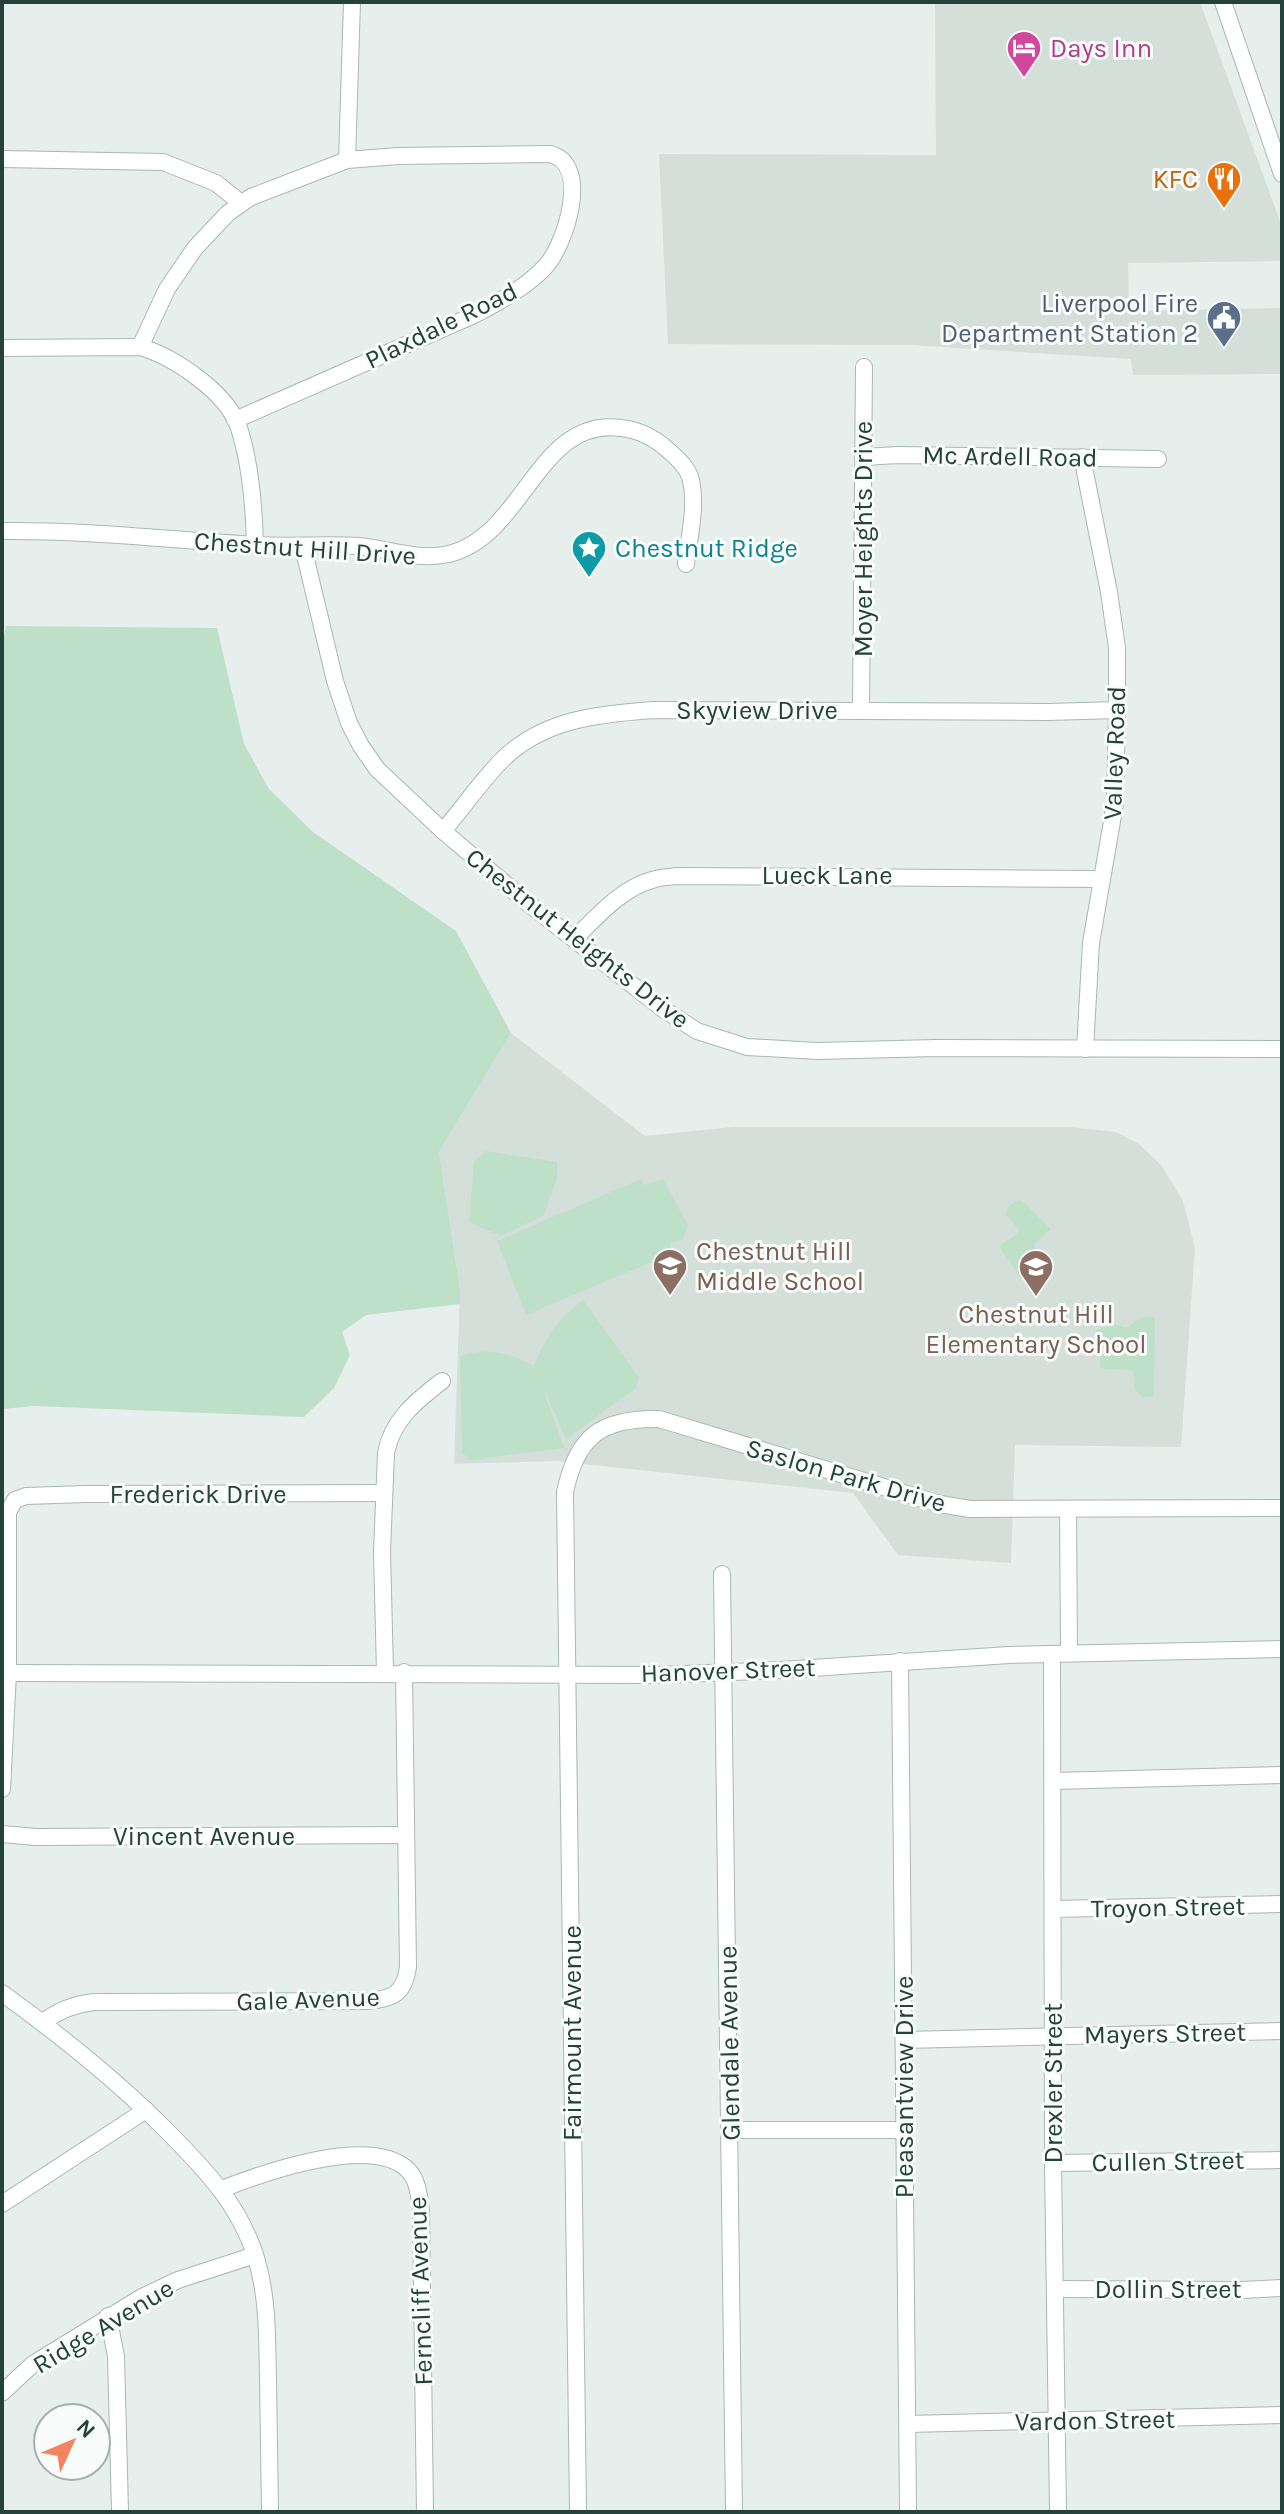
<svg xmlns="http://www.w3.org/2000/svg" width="1284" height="2514" viewBox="0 0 1284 2514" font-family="Karla,sans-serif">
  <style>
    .built { fill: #d4dfda }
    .green { fill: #bfe0c8 }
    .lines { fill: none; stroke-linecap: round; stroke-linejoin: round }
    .minor-casing { stroke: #a8b8b2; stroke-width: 18 }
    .minor { stroke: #fff; stroke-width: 16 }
    .labels { text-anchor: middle; stroke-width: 6; stroke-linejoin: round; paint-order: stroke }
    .hotel-label { font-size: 26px; fill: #b23c85; stroke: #f7fbf9; text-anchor: start }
    .food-label { font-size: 26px; fill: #c56008; stroke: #f7fbf9; text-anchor: end }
    .service-label { font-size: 26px; fill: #4e5e75; stroke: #f7fbf9; text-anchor: end }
    .street-label { font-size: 26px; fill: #24423a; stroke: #f7fbf9 }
    .culture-label { font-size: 26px; fill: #0d838f; stroke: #f7fbf9; text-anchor: start }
    .education-label { font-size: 26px; fill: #785e54; stroke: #f7fbf9; text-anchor: start }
  </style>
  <rect width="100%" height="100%" fill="#e6efeb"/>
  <g class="built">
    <path d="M 935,2 L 1200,2 L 1282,227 L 1282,261 L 1128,263 L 1129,311 L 1282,308 L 1282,374 L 1133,375 L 1131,359 L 911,345 L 668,344 L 659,154 L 936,155 Z"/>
    <path d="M 511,1033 L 645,1136 L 732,1127 L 1070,1127 L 1116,1132 L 1139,1144 L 1162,1166 L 1183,1201 L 1195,1248 L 1181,1447 L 1015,1445 L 1011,1563 L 898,1555 L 853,1493 L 556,1461 L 454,1464 L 460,1289 L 439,1152 Z"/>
  </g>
  <g class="green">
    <path d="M 6,626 L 217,628 L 244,744 L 269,789 L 313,832 L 456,931 L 511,1033 L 439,1152 L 460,1289 L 460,1304 L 366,1315 L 342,1332 L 350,1355 L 334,1388 L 304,1417 L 34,1406 L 2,1409 L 2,646 Z"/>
    <path d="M 486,1151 L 557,1162 L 557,1178 L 544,1215 L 501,1236 L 469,1222 L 474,1162 Z"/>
    <path d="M 641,1179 L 644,1185 L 663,1179 L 688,1225 L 683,1239 L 670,1244 L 673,1253 L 526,1315 L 497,1241 Z"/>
    <path d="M 1020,1199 L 1051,1229 L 1034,1245 L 1043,1260 L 1020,1277 L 999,1246 L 1020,1231 L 1006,1215 L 1008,1206 Z"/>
    <path d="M 583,1300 L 639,1377 L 636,1388 L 566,1439 L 543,1388 L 564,1448 L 472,1460 L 462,1453 L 460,1356 C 489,1347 508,1352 534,1366 C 547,1335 556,1321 583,1300 Z"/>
    <path d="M 1142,1317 L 1155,1318 L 1154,1396 L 1142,1397 L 1135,1390 L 1133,1371 L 1101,1368 L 1096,1330 L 1114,1324 L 1126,1328 Z"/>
  </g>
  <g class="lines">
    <defs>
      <g id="minor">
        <path d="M 1223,2 L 1282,174"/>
        <path d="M 2,159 L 163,162 L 216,183 L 241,203"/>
        <path d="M 347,160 L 352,2"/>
        <path d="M 140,347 L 167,289 L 195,248 L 228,213 L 251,197 L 347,160 L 398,156 L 550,154 C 592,164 565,246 545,267 C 525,288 499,302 474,315 L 235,420"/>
        <path d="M 2,348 L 140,347 C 173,356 228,393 239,428 C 251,465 254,506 255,545"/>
        <path d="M 863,457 L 898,455 L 1158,459"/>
        <path d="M 1082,457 L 1109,592 L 1117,648 L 1117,710 L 1115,804 L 1091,943 L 1085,1049"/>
        <path d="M 2,531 C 87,530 171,540 256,545 C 290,547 325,544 359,546 C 390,549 417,561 449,554 C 524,536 538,416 621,428 C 640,430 655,438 669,451 C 678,459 688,468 691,480 C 697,507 689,537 686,564"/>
        <path d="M 303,547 L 335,681 L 349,723 L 361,746 L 377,769 L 443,831 L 529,904 L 663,1009 L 697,1031 L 747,1047 L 817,1051 L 935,1048 L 1282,1049"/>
        <path d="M 861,711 L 864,367"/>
        <path d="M 443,831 C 463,808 481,781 503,759 C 544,719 599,714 653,710 L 1048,712 L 1117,710"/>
        <path d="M 574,939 C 597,917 620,889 652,880 C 660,877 669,877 678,876 L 1102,879"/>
        <path d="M 1068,1509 L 1069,1653"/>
        <path d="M 722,1574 L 734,2512"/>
        <path d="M 1052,1654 L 1053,2163 L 1058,2512"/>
        <path d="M 900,1661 L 908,2512"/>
        <path d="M 385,1672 L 382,1552 L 386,1453 C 392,1420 416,1401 442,1381"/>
        <path d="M 2,1673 L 659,1675 L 781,1670 L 1009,1655 L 1282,1649"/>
        <path d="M 1053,1781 L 1282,1775"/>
        <path d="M 2,1789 L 8,1673 L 8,1512 L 15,1500 L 26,1496 L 85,1494 L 383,1493"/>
        <path d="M 2,1834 L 36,1837 L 406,1835"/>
        <path d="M 1053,1909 L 1282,1904"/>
        <path d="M 2,1993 C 60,2035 114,2078 165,2129 C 206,2170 245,2210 259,2269 C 268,2305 267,2341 268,2378 C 269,2423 269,2467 270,2512"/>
        <path d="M 43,2022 C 59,2010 74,2004 94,2002 L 367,2001 C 393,1999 404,1994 408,1967 L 404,1672"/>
        <path d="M 905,2040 L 1282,2031"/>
        <path d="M 731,2130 L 905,2130"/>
        <path d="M 1053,2163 L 1282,2160"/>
        <path d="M 222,2189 C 263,2173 371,2134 408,2170 C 418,2180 419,2196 421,2210 L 425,2512"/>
        <path d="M 2,2204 L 146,2110"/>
        <path d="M 1055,2289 L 1241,2290 L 1282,2288"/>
        <path d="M 108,2316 L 116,2356 L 120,2512"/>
        <path d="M 2,2393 L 33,2364 L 142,2297 L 178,2280 L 255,2255"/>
        <path d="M 908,2424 L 1282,2415"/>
        <path d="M 578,2512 L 565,1492 C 577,1436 601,1418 659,1419 L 940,1504 L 970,1509 L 1282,1508"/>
      </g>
    </defs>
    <use href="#minor" class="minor-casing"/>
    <use href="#minor" class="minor"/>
  </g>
  <defs>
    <symbol id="hotel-pin" viewBox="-11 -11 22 30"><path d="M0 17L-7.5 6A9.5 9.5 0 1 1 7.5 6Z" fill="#d1479c" stroke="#f7fbf9"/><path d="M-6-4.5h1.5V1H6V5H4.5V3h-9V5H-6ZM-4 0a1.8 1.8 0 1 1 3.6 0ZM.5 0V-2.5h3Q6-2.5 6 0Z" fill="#fff"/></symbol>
    <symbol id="restaurant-pin" viewBox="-11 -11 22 30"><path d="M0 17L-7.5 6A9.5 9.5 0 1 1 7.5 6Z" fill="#e8710a" stroke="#f7fbf9"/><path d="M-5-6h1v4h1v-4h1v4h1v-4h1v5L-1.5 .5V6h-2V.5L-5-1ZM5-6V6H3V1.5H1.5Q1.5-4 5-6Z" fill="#fff"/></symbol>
    <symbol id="civic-pin" viewBox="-11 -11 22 30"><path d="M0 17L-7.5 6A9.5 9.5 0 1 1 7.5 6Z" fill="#5c6f8a" stroke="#f7fbf9"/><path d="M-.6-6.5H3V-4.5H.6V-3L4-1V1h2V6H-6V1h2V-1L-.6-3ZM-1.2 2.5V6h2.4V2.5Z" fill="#fff"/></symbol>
    <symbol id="sight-pin" viewBox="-11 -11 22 30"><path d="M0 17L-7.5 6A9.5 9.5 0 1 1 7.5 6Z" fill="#0f9aa8" stroke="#f7fbf9"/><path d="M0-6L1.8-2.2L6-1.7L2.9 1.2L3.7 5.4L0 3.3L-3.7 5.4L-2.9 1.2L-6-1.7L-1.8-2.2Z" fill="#fff"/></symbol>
    <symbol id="school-pin" viewBox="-11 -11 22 30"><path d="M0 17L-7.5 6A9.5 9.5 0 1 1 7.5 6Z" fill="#8d6e63" stroke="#f7fbf9"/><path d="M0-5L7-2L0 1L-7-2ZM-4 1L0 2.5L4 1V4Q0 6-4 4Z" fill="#fff"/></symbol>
  </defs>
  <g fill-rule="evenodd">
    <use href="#hotel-pin" x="1004" y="28" width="40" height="54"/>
    <use href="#restaurant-pin" x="1204" y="159" width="40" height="54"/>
    <use href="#civic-pin" x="1204" y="298" width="40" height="54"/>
    <use href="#sight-pin" x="569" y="528" width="40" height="54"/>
    <use href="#school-pin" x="650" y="1246" width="40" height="54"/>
    <use href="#school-pin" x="1016" y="1247" width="40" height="54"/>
  </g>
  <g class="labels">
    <g class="hotel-label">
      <text x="1050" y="57">Days Inn</text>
    </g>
    <g class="food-label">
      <text x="1198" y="188">KFC</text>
    </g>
    <g class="service-label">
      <text x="1198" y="312">Liverpool Fire<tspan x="1198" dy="30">Department Station 2</tspan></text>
    </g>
    <g class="street-label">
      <text transform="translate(441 325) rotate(-26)" y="9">Plaxdale Road</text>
      <text transform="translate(1010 456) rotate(1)" y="9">Mc Ardell Road</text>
      <text transform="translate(863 539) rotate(-90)" y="9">Moyer Heights Drive</text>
      <text transform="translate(305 548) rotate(4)" y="9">Chestnut Hill Drive</text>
      <text x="757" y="719">Skyview Drive</text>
      <text transform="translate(1114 753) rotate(-88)" y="9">Valley Road</text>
      <text x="827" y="884">Lueck Lane</text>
      <text transform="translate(578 938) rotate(38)" y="9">Chestnut Heights Drive</text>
      <text transform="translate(846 1475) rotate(16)" y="9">Saslon Park Drive</text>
      <text x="198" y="1503">Frederick Drive</text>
      <text transform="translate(728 1670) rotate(-2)" y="9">Hanover Street</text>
      <text x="204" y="1845">Vincent Avenue</text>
      <text transform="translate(1168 1907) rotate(-1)" y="9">Troyon Street</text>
      <text transform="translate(308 1999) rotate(-2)" y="9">Gale Avenue</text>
      <text transform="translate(572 2033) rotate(-90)" y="9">Fairmount Avenue</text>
      <text transform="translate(1165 2033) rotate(-1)" y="9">Mayers Street</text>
      <text transform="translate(729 2043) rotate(-91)" y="9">Glendale Avenue</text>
      <text transform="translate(1053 2083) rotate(-90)" y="9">Drexler Street</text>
      <text transform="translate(904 2087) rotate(-90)" y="9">Pleasantview Drive</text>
      <text transform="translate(1168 2161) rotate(-1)" y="9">Cullen Street</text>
      <text x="1168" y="2298">Dollin Street</text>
      <text transform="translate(420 2291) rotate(-92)" y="9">Ferncliff Avenue</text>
      <text transform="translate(103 2326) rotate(-31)" y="9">Ridge Avenue</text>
      <text transform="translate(1095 2420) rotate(-1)" y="9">Vardon Street</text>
    </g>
    <g class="culture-label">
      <text x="615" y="557">Chestnut Ridge</text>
    </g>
    <g class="education-label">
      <text x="696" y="1260">Chestnut Hill<tspan x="696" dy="30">Middle School</tspan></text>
      <text x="1036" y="1323" text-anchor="middle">Chestnut Hill<tspan x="1036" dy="30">Elementary School</tspan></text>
    </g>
  </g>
  <rect width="1284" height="2514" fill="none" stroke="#24423a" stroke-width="8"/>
  <g transform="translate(72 2442) rotate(46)"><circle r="38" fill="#f7fbf9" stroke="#a3b1ad" stroke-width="2"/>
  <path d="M0-6L14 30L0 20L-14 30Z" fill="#f4845f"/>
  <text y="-12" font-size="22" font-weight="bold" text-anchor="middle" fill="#24423a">N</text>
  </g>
</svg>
